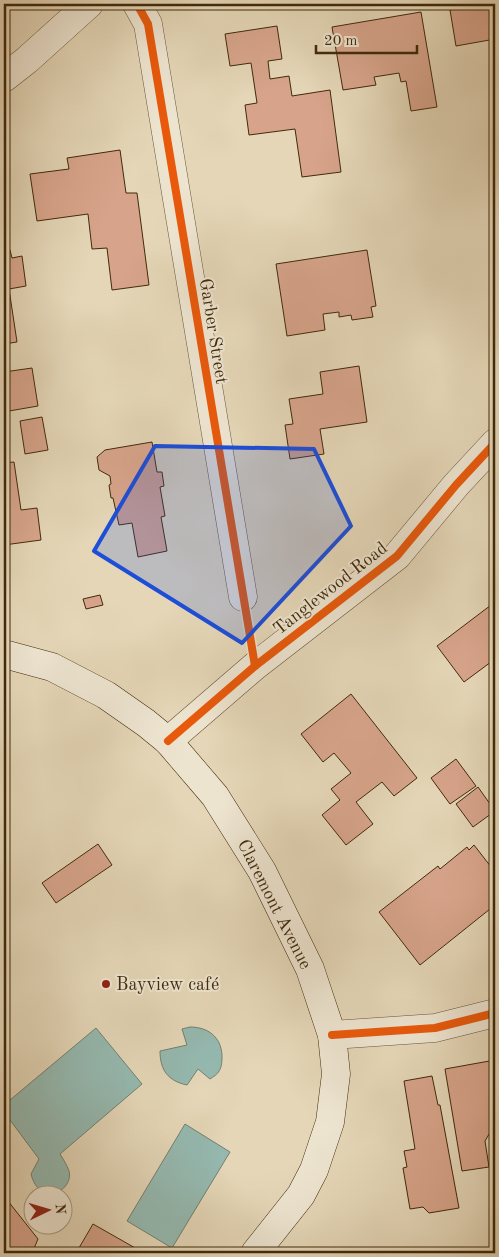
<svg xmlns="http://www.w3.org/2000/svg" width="499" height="1257" viewBox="0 0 499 1257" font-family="'Old Standard TT',serif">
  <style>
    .water { fill: #95b9b0; stroke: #73806e }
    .building { fill: #d7a48b; stroke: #412a0a }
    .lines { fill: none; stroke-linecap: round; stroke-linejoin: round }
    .minor-casing { stroke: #6a5535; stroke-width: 29 }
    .tertiary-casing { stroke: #6a5535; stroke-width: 29 }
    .secondary-casing { stroke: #412a0a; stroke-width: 29 }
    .minor { stroke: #ede4d0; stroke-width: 28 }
    .tertiary { stroke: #ede4d0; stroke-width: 28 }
    .secondary { stroke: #ede4d0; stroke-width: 28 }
    .cycleway-casing { stroke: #ede4d0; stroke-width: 11 }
    .cycleway { stroke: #e8590c; stroke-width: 8 }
    .marked { fill: #1d4ed8; fill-opacity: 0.2; stroke: #1d4ed8; stroke-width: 4; stroke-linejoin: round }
    .poi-dot { fill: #8f2418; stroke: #ede4d0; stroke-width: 2 }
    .labels { text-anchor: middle; stroke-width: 4; stroke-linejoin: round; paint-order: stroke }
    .street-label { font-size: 18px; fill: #412a0a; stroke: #ede4d0 }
    .poi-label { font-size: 18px; fill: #412a0a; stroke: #ede4d0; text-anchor: start }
  </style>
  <rect width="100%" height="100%" fill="#e4d6b7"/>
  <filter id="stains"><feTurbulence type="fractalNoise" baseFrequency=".004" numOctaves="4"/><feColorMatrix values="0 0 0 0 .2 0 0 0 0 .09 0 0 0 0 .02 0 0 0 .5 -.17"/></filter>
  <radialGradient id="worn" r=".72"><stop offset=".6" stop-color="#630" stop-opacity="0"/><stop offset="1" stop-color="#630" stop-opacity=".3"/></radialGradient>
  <g class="water">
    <path d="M 190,1027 C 208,1027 221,1037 222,1055 C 222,1060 222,1067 219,1071 C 218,1074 213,1077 210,1079 L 198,1069 L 187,1085 C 168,1081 160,1070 160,1051 L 187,1045 L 182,1029 Z"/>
    <path d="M 96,1028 L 142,1084 L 60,1154 C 63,1159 67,1165 69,1171 C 74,1192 39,1207 31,1174 L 39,1159 L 4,1112 L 4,1105 Z"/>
    <path d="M 185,1124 L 230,1152 L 172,1248 L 127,1221 Z"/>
  </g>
  <g class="building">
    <path d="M 487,4 L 495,4 L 495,39 L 456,46 L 450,10 Z"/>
    <path d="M 421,12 L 437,107 L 411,111 L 406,81 L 401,82 L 399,73 L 374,77 L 376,85 L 343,90 L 332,27 Z"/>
    <path d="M 277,26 L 282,59 L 268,61 L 270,79 L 289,76 L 292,96 L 330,90 L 341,172 L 302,177 L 295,129 L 249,135 L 245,105 L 257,103 L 251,63 L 230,66 L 225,34 Z"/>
    <path d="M 120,150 L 126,193 L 137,193 L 149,285 L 112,290 L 107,248 L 92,249 L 88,214 L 37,221 L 30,174 L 69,169 L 67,158 Z"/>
    <path d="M 10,250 L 12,258 L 22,256 L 26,286 L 9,289 L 17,342 L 4,344 L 4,251 Z"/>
    <path d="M 367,250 L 376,306 L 371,307 L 373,317 L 352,320 L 351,315 L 339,317 L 339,312 L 323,314 L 325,330 L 287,336 L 276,264 Z"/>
    <path d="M 359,366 L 367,422 L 320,429 L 324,454 L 290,459 L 285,425 L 293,424 L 289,399 L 323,394 L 320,372 Z"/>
    <path d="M 32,368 L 38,406 L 9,411 L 4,372 Z"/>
    <path d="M 42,417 L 48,450 L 25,454 L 20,421 Z"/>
    <path d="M 152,442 L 157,472 L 162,472 L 164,486 L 160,487 L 165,516 L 161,517 L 167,551 L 138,557 L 132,523 L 119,525 L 113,498 L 111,498 L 109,485 L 111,484 L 110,476 L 99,470 L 97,457 L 105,450 Z"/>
    <path d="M 14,462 L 21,510 L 37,508 L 41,540 L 4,545 L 4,463 Z"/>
    <path d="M 100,595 L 103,605 L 86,609 L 83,599 Z"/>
    <path d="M 495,602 L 495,659 L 464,682 L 437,646 Z"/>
    <path d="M 351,694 L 417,778 L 394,796 L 382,782 L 356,802 L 373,824 L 346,845 L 322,815 L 340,800 L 331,789 L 351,773 L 334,753 L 323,762 L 301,734 Z"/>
    <path d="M 456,759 L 476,786 L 450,804 L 431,778 Z"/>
    <path d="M 478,787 L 495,811 L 473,827 L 456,804 Z"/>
    <path d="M 98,844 L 112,865 L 56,903 L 42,883 Z"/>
    <path d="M 474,845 L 495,872 L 495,905 L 420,965 L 379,912 L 438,866 L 440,869 L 467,847 L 469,850 Z"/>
    <path d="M 495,1060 L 495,1124 L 485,1141 L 489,1167 L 462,1171 L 445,1069 Z"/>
    <path d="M 432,1076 L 438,1105 L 440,1105 L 459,1208 L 429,1213 L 423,1207 L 410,1209 L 403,1168 L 407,1167 L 404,1151 L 415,1149 L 404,1081 Z"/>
    <path d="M 4,1196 L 38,1239 L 32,1253 L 4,1253 Z"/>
    <path d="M 93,1224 L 144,1253 L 76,1253 Z"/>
  </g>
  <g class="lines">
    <defs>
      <g id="minor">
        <path d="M 137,4 L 148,24 L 243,597"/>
        <path d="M 168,741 L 255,666 L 397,556 L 456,485 L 495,443"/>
        <path d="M 332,1035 L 435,1028 L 495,1013"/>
      </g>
      <path id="tertiary" d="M 4,78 L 27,60 L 89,4"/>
      <path id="secondary" d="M 4,654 L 52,667 L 106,695 L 146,723 L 168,741 L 215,796 L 262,871 L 310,969 L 332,1035 L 336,1074 L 330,1122 L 314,1170 L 301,1195 L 255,1253"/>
    </defs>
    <use href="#minor" class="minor-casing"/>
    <use href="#tertiary" class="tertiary-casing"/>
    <use href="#secondary" class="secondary-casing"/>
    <use href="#minor" class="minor"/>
    <use href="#tertiary" class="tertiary"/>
    <use href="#secondary" class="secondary"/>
    <defs>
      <g id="cycleway">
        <path d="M 137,4 L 148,24 L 255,666"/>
        <path d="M 168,741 L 255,666 L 397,556 L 456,485 L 495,443"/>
        <path d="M 332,1035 L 435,1028 L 495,1013"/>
      </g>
    </defs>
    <use href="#cycleway" class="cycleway-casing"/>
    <use href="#cycleway" class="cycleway"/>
  </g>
  <path class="marked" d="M 155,446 L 314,449 L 351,526 L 242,643 L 94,551 Z"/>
  <circle class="poi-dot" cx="106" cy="984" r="5"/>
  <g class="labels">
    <g class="street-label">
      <text transform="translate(214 331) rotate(81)" y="6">Garber Street</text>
      <text transform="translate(330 588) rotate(-38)" y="6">Tanglewood Road</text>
      <text transform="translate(275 904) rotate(63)" y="6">Claremont Avenue</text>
    </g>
    <g class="poi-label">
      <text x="116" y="990">Bayview café</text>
    </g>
  </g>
  <rect width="499" height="1257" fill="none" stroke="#e4d6b7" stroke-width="20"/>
  <rect x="5" y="5" width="489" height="1247" fill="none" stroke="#412a0a" stroke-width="2.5"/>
  <rect x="10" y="10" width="479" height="1237" fill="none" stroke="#412a0a"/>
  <g transform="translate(48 1210) rotate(85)"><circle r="24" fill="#ede4d0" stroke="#a89a81"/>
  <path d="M0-4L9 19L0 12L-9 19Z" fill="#8f2418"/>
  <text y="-8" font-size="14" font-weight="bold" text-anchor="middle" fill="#412a0a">N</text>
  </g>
  <path d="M316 45v8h101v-8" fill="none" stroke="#412a0a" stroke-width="2.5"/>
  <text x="324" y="45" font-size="15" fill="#412a0a" stroke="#ede4d0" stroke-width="4" paint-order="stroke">20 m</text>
  <rect width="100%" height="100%" filter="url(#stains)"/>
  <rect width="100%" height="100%" fill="url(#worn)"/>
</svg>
